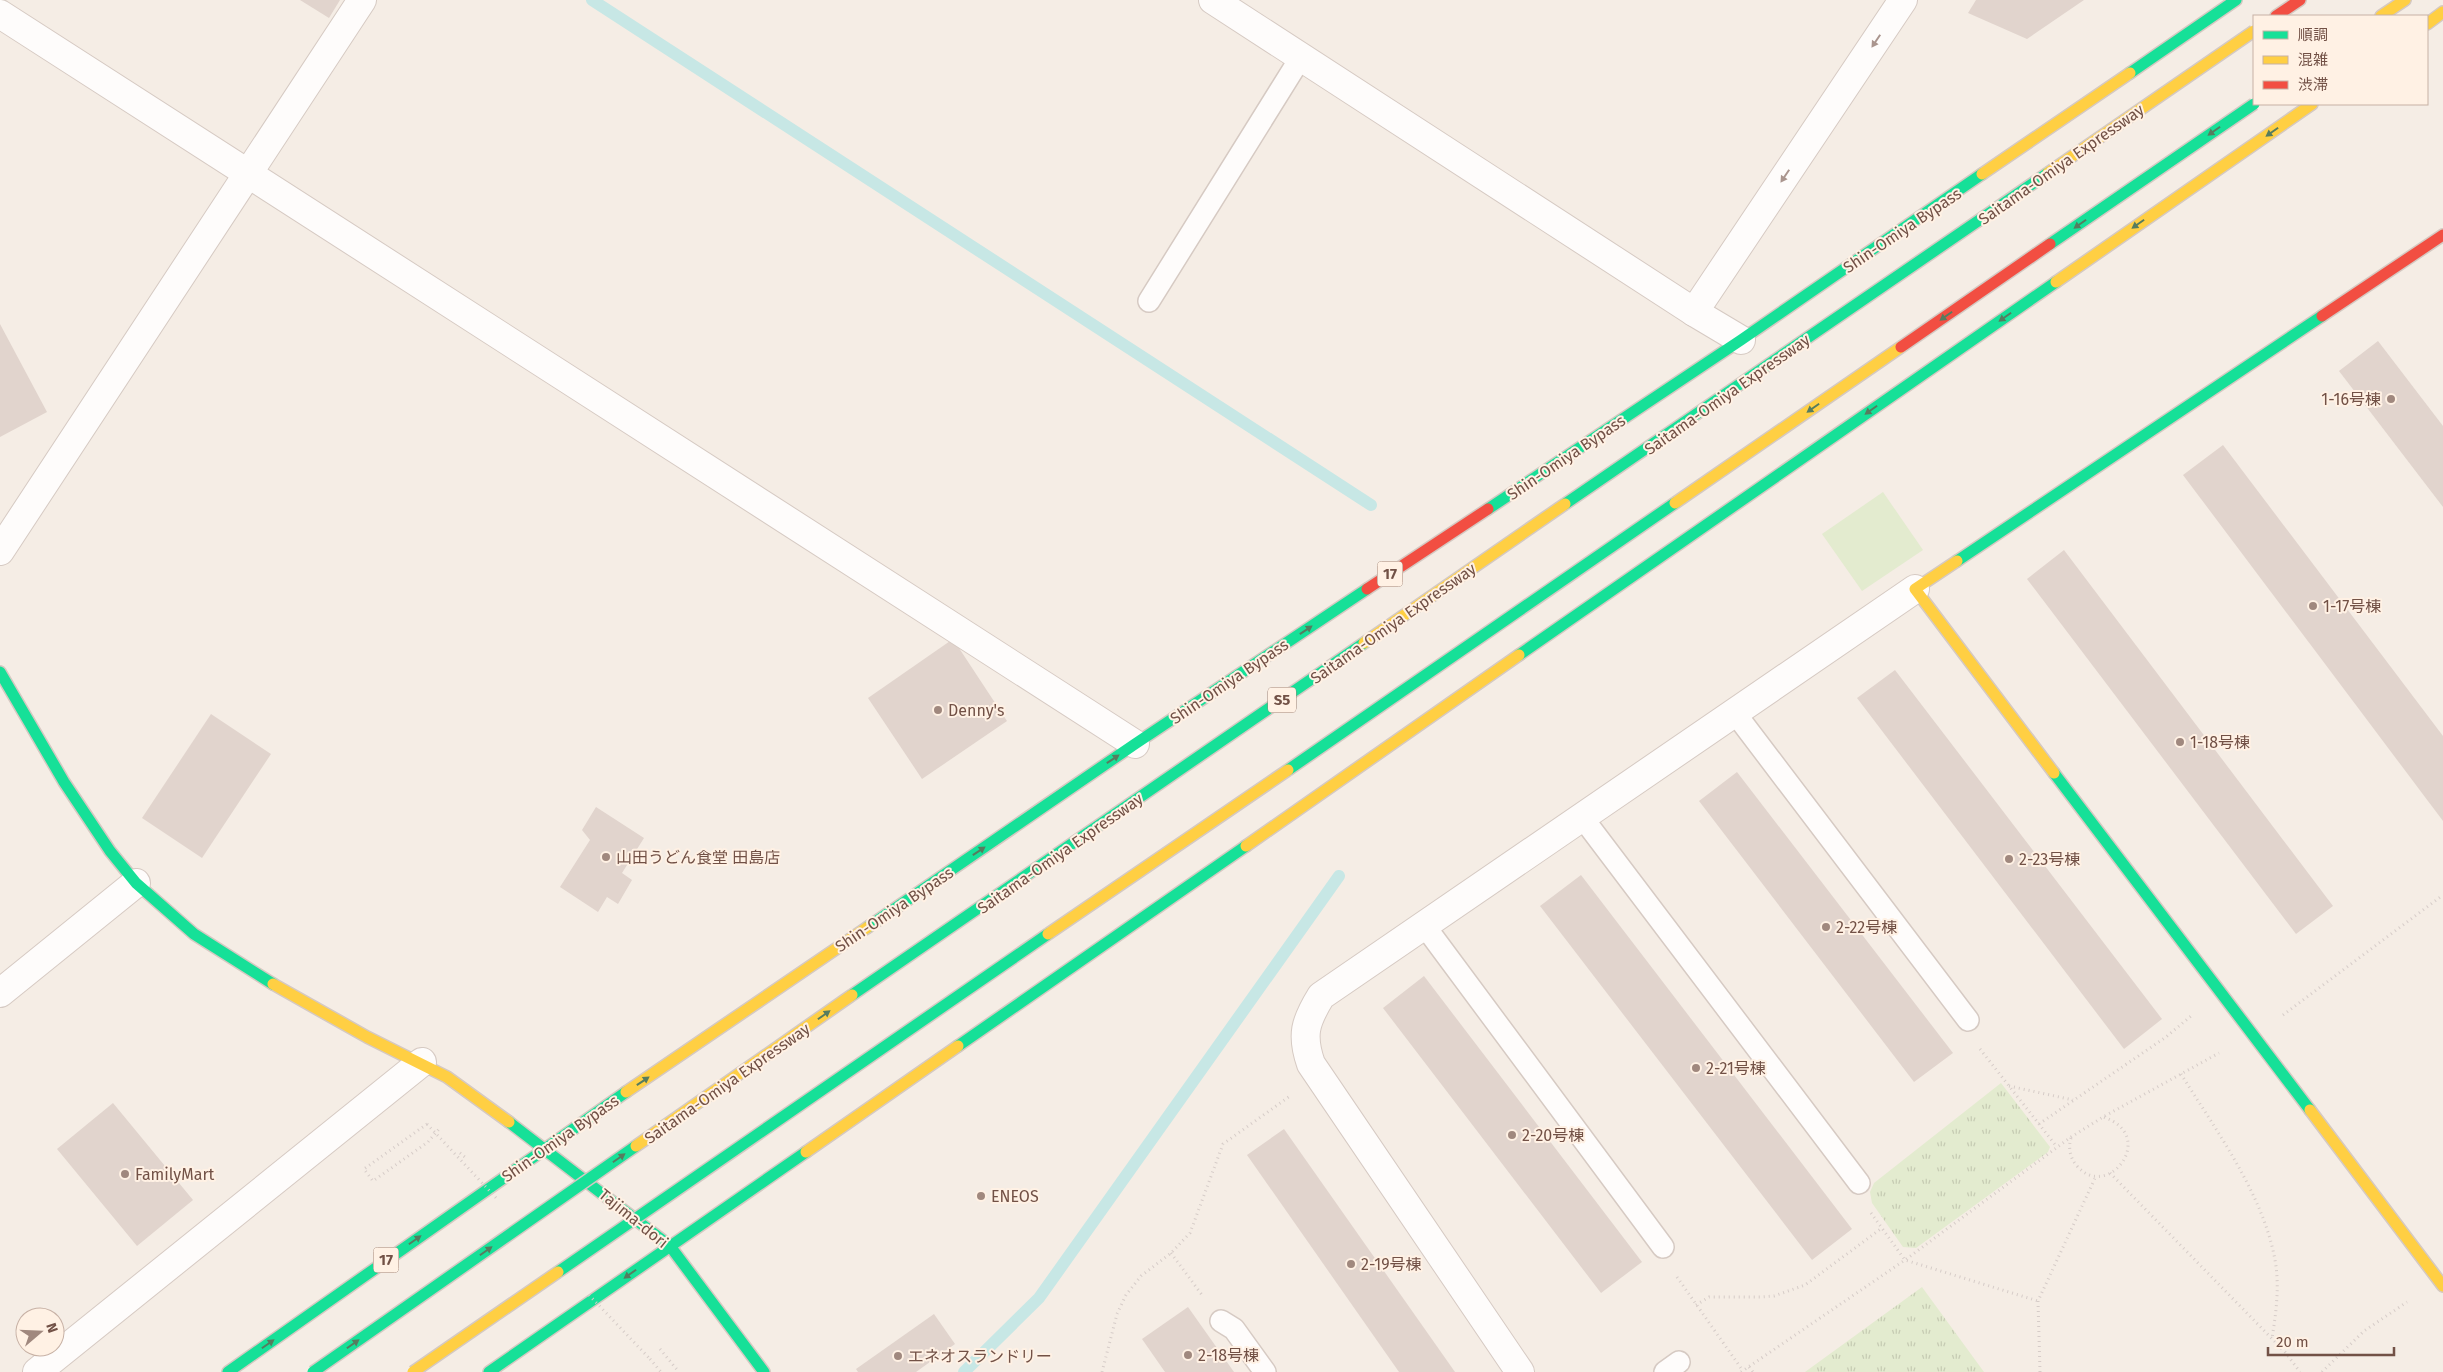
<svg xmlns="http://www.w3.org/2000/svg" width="2443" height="1372" viewBox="0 0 2443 1372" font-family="'Fira Sans','Noto Sans JP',sans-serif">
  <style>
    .green { fill: #e3ebcf }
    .park { fill: url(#park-tufts) }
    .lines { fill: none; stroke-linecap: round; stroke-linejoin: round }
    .stream { stroke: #c7e7e5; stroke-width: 12 }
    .building { fill: #e1d4cd }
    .lane-casing { stroke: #d6cac3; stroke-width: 24 }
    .street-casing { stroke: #d6cac3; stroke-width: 30 }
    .fast-casing { stroke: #d5c9c2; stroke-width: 14 }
    .slow-casing { stroke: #d5c9c2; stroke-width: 14 }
    .jam-casing { stroke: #d5c9c2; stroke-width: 14 }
    .path { stroke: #d6ccc8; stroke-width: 3; stroke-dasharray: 1 4; stroke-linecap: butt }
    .lane { stroke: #fefcfb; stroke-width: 21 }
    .street { stroke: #fefcfb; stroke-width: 28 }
    .fast { stroke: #16e098; stroke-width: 11 }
    .slow { stroke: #ffcf43; stroke-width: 11 }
    .jam { stroke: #f24e42; stroke-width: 11 }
    .fast-bridge-casing { stroke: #d4c9c3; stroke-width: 14; stroke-linecap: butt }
    .slow-bridge-casing { stroke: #d4c9c3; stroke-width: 14; stroke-linecap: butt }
    .jam-bridge-casing { stroke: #d4c9c3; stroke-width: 14; stroke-linecap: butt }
    .path-bridge { stroke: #d6ccc8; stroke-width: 3; stroke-dasharray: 1 4; stroke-linecap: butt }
    .fast-bridge { stroke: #16e098; stroke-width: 11 }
    .slow-bridge { stroke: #ffcf43; stroke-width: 11 }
    .jam-bridge { stroke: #f24e42; stroke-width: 11 }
    .oneway { fill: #aa958e }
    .oneway2 { fill: #567c5f }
    .poi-dot { fill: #a0887e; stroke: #fff1e4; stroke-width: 2 }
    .labels { text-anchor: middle; stroke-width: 4; stroke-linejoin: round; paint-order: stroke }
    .shield { fill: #fff1e4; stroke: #9c8175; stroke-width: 1 }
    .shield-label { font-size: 15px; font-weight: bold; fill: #725146 }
    .street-label { font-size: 16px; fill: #725146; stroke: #fff1e4 }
    .poi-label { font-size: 16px; fill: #725146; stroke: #fff1e4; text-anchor: start }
  </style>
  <defs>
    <pattern id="park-tufts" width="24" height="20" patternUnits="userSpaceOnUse" patternTransform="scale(1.25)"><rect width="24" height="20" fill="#e3ebcf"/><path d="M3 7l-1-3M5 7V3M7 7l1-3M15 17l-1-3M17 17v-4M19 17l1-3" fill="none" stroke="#c6cbb3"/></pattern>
  </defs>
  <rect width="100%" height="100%" fill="#f5ede5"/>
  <path class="green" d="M 1883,492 L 1923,550 L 1862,591 L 1822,534 Z"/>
  <g class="park">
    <path d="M 2001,1083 L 2050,1147 L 2048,1152 L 1916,1248 L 1903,1247 L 1872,1203 L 1870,1192 L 1874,1183 Z"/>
    <path d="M 1922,1287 L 1984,1372 L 1805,1372 Z"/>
  </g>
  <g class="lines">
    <g class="stream">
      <path d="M 592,0 L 1371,505"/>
      <path d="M 964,1372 L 1039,1298 L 1339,876"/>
    </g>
  </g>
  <g class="building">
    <path d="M 300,0 L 340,0 L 329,18 Z"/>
    <path d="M 1976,0 L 2084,0 L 2027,39 L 1968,13 Z"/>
    <path d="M 0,324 L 47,412 L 0,437 Z"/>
    <path d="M 2378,341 L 2443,426 L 2443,507 L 2339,371 Z"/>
    <path d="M 2223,445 L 2443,736 L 2443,821 L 2183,475 Z"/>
    <path d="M 2064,550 L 2333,906 L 2296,934 L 2027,579 Z"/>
    <path d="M 953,639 L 1007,721 L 922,779 L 868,698 Z"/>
    <path d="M 1895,670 L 2162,1019 L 2124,1049 L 1857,698 Z"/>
    <path d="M 211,714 L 271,754 L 202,858 L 142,818 Z"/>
    <path d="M 1737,772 L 1953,1053 L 1914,1082 L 1699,801 Z"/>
    <path d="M 596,807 L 644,838 L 622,873 L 632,880 L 618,904 L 607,897 L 598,912 L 560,887 L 590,840 L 582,830 Z"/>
    <path d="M 1581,875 L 1852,1229 L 1812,1260 L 1540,906 Z"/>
    <path d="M 1424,976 L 1642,1262 L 1601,1293 L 1383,1008 Z"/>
    <path d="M 113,1103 L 193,1200 L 137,1246 L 57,1149 Z"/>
    <path d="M 1284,1129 L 1455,1372 L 1399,1372 L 1247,1155 Z"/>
    <path d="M 1188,1307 L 1234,1372 L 1165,1372 L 1142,1339 Z"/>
    <path d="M 934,1314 L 955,1344 L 916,1372 L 858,1372 L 856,1369 Z"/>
  </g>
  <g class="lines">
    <defs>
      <g id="lane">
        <path d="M 1149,301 L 1301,57"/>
        <path d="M 1735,713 L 1968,1020"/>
        <path d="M 1582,817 L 1859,1183"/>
        <path d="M 1424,925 L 1663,1247"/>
        <path d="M 1221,1321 L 1234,1329 L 1265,1372"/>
        <path d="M 1665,1372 L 1679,1362"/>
      </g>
      <g id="street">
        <path d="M 1213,0 L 1694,312 L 1741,340"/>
        <path d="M 0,14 L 1135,744"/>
        <path d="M 1694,312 L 1903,0"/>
        <path d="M 0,551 L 362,0"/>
        <path d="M 0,993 L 136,883"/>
        <path d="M 37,1372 L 422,1062"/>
        <path d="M 1520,1372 L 1311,1064 C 1301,1035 1305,1022 1321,996 L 1915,589"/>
      </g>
      <g id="fast">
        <path d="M 2130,73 L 2236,0"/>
        <path d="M 1488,509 L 1741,340 L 1982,174"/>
        <path d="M 1957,561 L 2322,316"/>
        <path d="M 1519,655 L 2056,282"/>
        <path d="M 0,672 L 64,782 L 110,851 L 136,883 L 194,934 L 273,984"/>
        <path d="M 2054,773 L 2310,1110"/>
        <path d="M 868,927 L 1135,744 L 1367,589"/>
        <path d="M 958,1046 L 1246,846"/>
        <path d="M 509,1122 L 670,1246 L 764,1372"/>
        <path d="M 228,1372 L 626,1092"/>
        <path d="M 489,1372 L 806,1152"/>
      </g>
      <g id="slow">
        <path d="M 2381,16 L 2405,0"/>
        <path d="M 2427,24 L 2443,12"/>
        <path d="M 1982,174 L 2130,73"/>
        <path d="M 2056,282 L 2312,104"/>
        <path d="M 1957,561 L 1915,589 L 2054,773"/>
        <path d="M 1246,846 L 1519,655"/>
        <path d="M 273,984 L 367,1037 L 447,1077 L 509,1122"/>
        <path d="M 626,1092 L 868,927"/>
        <path d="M 2310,1110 L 2443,1286"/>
        <path d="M 806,1152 L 958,1046"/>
      </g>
      <g id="jam">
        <path d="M 2276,16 L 2300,0"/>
        <path d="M 2322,316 L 2443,235"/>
        <path d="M 1367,589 L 1488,509"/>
      </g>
    </defs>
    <use href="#lane" class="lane-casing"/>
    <use href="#street" class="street-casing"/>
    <use href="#fast" class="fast-casing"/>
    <use href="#slow" class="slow-casing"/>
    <use href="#jam" class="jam-casing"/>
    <g class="path">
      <path d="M 2283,1015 L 2443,895"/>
      <path d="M 1980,1049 L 2057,1147"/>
      <path d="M 2181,1074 C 2217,1132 2266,1198 2276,1266 C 2279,1290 2276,1314 2272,1338"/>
      <path d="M 2009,1086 L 2073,1100"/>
      <path d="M 427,1124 L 364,1169 L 373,1181 L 428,1142 L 439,1129"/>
      <path d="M 2039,1124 L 2166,1037 L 2191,1016"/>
      <path d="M 2071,1138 C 2068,1148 2070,1158 2077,1166 C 2108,1202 2159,1135 2103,1117"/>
      <path d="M 460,1153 L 466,1158"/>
      <path d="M 2110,1173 L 2285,1352 L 2300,1372"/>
      <path d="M 1871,1213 L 1905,1260 L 2038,1301"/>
      <path d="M 1171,1253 L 1202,1295"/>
      <path d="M 1677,1277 L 1743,1371"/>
      <path d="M 1696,1305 L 1709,1297 L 1760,1297 L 1774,1296 L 1805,1285 L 1882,1228"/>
      <path d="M 660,1349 L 679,1372"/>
      <path d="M 650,1359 L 661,1372"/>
      <path d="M 1749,1367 L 1753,1372"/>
      <path d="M 1102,1372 L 1117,1314 L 1126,1295 L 1141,1276 L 1171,1253 L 1190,1233 L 1223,1144 L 1290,1096"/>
      <path d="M 1741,1372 L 1905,1260 L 2071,1137 L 2103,1117 L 2219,1053"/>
      <path d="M 2040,1372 L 2038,1301 L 2096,1176"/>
      <path d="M 2322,1372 L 2364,1331 L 2407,1302"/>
    </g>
    <use href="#lane" class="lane"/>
    <use href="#street" class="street"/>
    <use href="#fast" class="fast"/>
    <use href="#slow" class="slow"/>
    <use href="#jam" class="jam"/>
    <defs>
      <g id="fast-bridge">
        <path d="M 2050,244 L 2254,104"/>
        <path d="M 1565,504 L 2048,173"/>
        <path d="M 1288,770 L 1675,503"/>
        <path d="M 852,995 L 1364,643"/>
        <path d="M 558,1272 L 1048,934"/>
        <path d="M 313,1372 L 636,1146"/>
      </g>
      <g id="slow-bridge">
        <path d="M 2048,173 L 2254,31"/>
        <path d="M 1675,503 L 1901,347"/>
        <path d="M 1364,643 L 1565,504"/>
        <path d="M 1048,934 L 1288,770"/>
        <path d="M 636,1146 L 852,995"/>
        <path d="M 413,1372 L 558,1272"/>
      </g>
      <path id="jam-bridge" d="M 1901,347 L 2050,244"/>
    </defs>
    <use href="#fast-bridge" class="fast-bridge-casing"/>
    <use href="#slow-bridge" class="slow-bridge-casing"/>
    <use href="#jam-bridge" class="jam-bridge-casing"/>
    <g class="path-bridge">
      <path d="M 427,1124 L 498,1200"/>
      <path d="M 589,1295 L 650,1359"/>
    </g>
    <use href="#fast-bridge" class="fast-bridge"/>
    <use href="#slow-bridge" class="slow-bridge"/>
    <use href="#jam-bridge" class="jam-bridge"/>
  </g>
  <defs><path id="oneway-solid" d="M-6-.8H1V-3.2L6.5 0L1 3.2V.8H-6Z" transform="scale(1.25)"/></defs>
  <g class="oneway">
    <use href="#oneway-solid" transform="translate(1876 41) rotate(124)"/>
    <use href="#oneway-solid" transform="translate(1785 176) rotate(124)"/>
  </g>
  <g class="oneway2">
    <use href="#oneway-solid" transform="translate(2214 131) rotate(145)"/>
    <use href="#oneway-solid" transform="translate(2272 132) rotate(145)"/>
    <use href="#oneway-solid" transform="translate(2080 224) rotate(145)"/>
    <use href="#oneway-solid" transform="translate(2138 224) rotate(145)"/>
    <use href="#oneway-solid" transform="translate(1946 316) rotate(145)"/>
    <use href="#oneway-solid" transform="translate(2005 317) rotate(145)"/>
    <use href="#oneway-solid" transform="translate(1813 408) rotate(145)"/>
    <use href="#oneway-solid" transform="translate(1871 410) rotate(145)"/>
    <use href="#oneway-solid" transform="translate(1306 630) rotate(-34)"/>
    <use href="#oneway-solid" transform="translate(1113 759) rotate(-34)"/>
    <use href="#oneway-solid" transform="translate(979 851) rotate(-34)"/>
    <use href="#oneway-solid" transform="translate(824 1015) rotate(-35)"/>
    <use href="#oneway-solid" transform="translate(643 1081) rotate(-34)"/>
    <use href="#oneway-solid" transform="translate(619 1158) rotate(-35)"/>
    <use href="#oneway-solid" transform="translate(415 1240) rotate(-35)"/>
    <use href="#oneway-solid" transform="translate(486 1251) rotate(-35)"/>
    <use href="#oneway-solid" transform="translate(630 1274) rotate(145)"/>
    <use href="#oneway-solid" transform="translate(268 1344) rotate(-35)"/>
    <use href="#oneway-solid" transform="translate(353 1344) rotate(-35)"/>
  </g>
  <g class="poi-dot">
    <circle cx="2391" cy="399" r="5"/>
    <circle cx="2313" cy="606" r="5"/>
    <circle cx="938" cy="710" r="5"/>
    <circle cx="2180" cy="742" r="5"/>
    <circle cx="606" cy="857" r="5"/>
    <circle cx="2009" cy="859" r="5"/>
    <circle cx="1826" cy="927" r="5"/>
    <circle cx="1696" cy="1068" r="5"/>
    <circle cx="1512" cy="1135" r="5"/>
    <circle cx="125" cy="1174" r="5"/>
    <circle cx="981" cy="1196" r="5"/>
    <circle cx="1351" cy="1264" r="5"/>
    <circle cx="1188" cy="1355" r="5"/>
    <circle cx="898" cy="1356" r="5"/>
  </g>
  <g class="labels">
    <g class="shield">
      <rect x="1377.5" y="561.5" width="25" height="25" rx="4"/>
      <rect x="1268" y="687.5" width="28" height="25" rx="4"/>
      <rect x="373.5" y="1247.5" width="25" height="25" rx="4"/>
    </g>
    <g class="shield-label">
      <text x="1390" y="579">17</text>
      <text x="1282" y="705">S5</text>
      <text x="386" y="1265">17</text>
    </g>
    <g class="street-label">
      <text transform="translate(2061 164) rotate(-35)" y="6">Saitama-Omiya Expressway</text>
      <text transform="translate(1902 230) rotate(-34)" y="6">Shin-Omiya Bypass</text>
      <text transform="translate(1727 394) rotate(-35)" y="6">Saitama-Omiya Expressway</text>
      <text transform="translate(1566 457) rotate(-34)" y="6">Shin-Omiya Bypass</text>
      <text transform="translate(1393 623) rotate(-35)" y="6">Saitama-Omiya Expressway</text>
      <text transform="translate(1229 681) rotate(-34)" y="6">Shin-Omiya Bypass</text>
      <text transform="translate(1060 853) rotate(-35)" y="6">Saitama-Omiya Expressway</text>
      <text transform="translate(894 909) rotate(-34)" y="6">Shin-Omiya Bypass</text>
      <text transform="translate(727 1083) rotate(-35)" y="6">Saitama-Omiya Expressway</text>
      <text transform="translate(560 1138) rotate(-35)" y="6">Shin-Omiya Bypass</text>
      <text transform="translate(634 1218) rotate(39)" y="6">Tajima-dori</text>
    </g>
    <g class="poi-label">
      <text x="2381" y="405" text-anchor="end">1-16号棟</text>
      <text x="2323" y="612">1-17号棟</text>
      <text x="948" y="716">Denny's</text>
      <text x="2190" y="748">1-18号棟</text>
      <text x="616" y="863">山田うどん食堂 田島店</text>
      <text x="2019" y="865">2-23号棟</text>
      <text x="1836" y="933">2-22号棟</text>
      <text x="1706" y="1074">2-21号棟</text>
      <text x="1522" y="1141">2-20号棟</text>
      <text x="135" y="1180">FamilyMart</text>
      <text x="991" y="1202">ENEOS</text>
      <text x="1361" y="1270">2-19号棟</text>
      <text x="1198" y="1361">2-18号棟</text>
      <text x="908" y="1362">エネオスランドリー</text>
    </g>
  </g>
  <rect x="2253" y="15" width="175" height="90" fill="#fff1e4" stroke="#c7b1a5"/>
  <rect x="2263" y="31" width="25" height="8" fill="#16e098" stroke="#c7b1a5"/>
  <text x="2298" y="40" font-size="15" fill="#725146">順調</text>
  <rect x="2263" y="56" width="25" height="8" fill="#ffcf43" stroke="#c7b1a5"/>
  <text x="2298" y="65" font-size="15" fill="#725146">混雑</text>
  <rect x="2263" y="81" width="25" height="8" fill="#f24e42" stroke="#c7b1a5"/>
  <text x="2298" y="90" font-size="15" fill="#725146">渋滞</text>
  <g transform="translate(40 1332) rotate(71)"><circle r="24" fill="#fff1e4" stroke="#c7b1a5"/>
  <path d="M0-4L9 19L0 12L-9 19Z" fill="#a0887e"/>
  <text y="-8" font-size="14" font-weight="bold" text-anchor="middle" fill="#725146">N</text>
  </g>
  <path d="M2268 1347v8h126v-8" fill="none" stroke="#725146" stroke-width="2.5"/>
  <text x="2276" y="1347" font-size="15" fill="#725146" stroke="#fff1e4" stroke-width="4" paint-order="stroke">20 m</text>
</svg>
